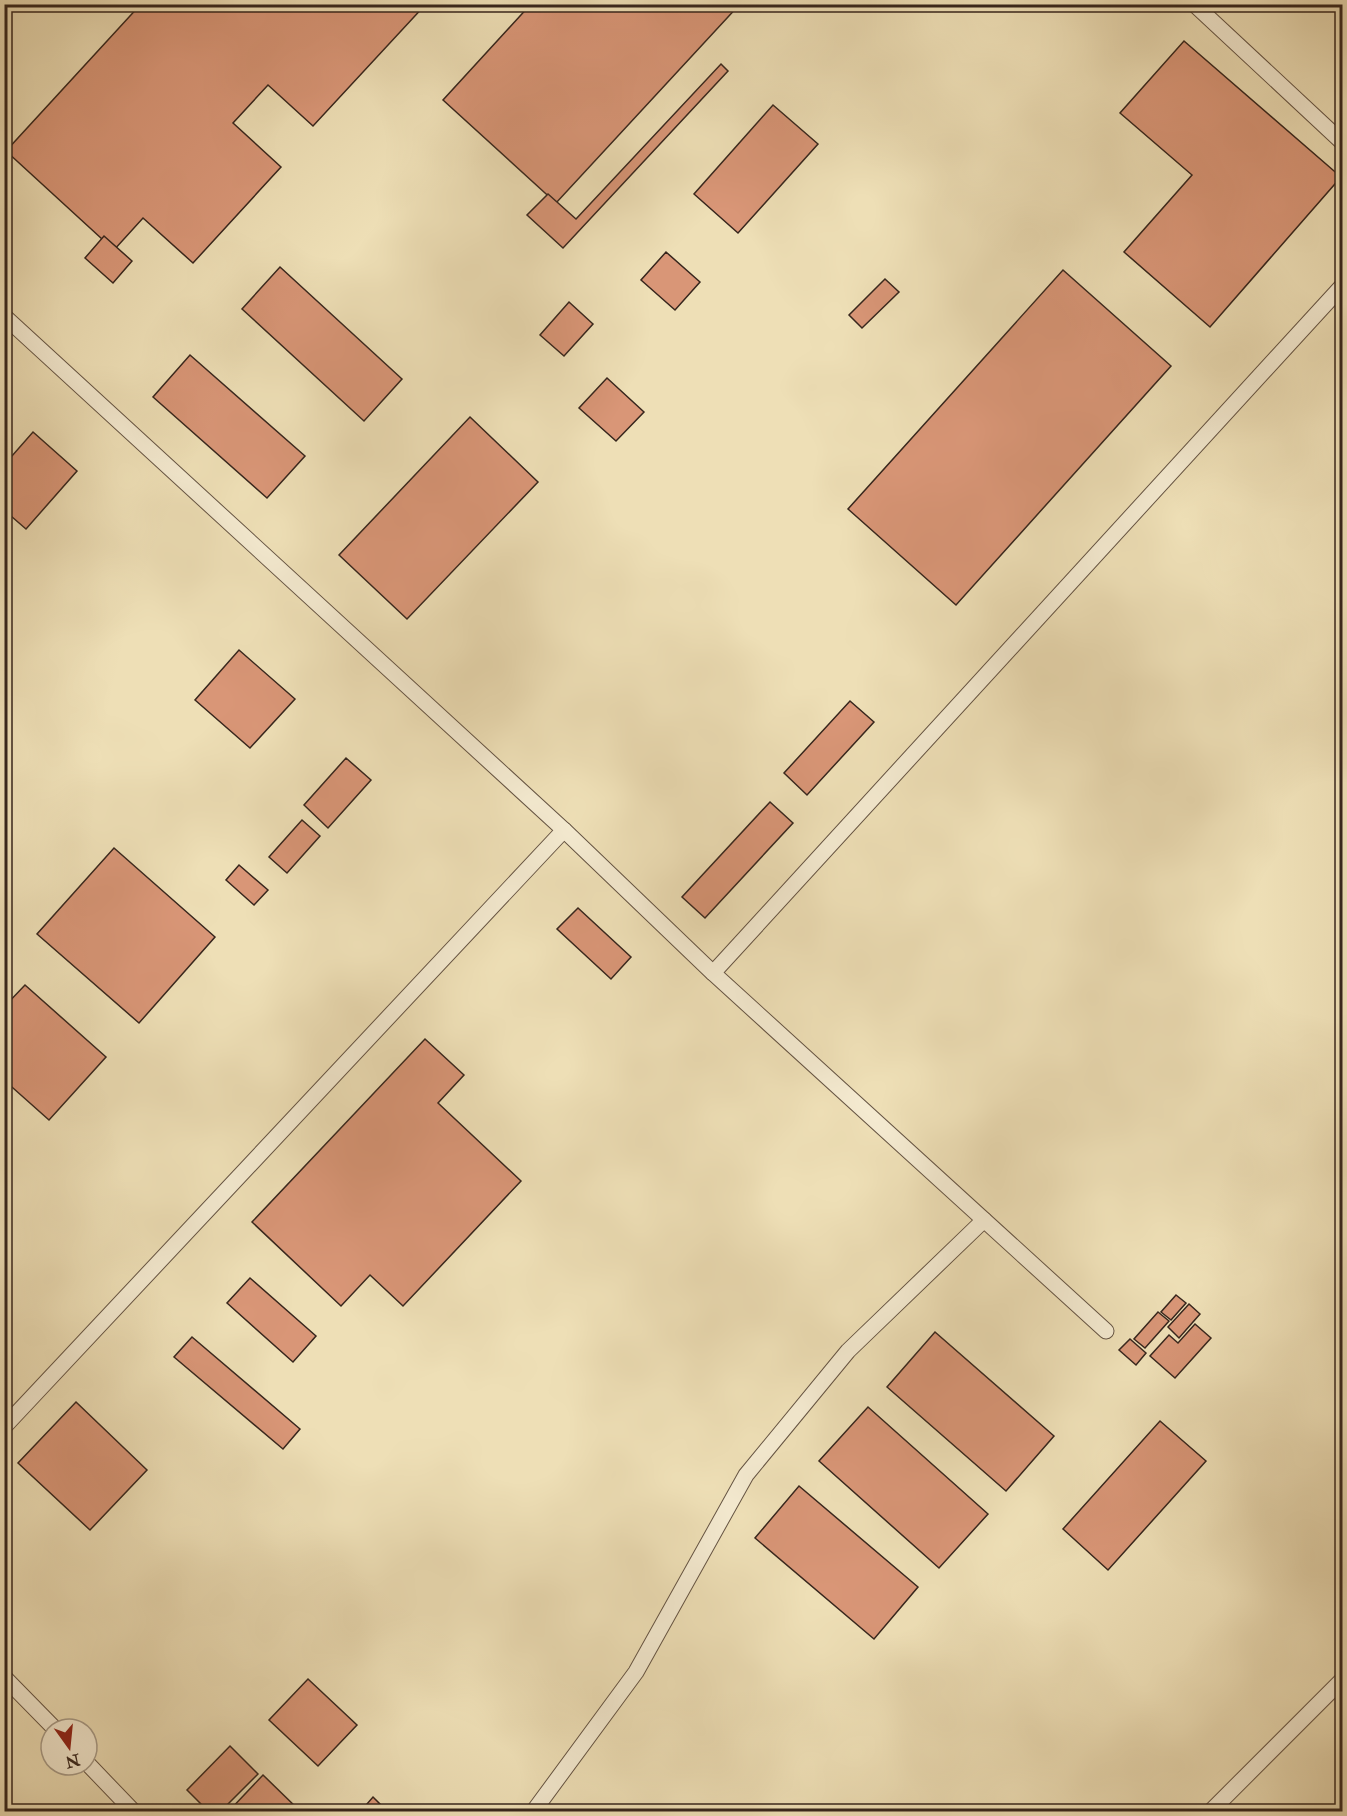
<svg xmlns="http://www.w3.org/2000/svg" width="1347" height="1816" viewBox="0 0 1347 1816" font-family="'IM FELL Double Pica',serif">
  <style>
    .building { fill: #d99677; stroke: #37261d; stroke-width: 1.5 }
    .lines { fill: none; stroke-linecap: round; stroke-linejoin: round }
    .lane-casing { stroke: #655443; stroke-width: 17 }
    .lane { stroke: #f4ead0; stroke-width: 15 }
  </style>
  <rect width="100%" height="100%" fill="#eedfb6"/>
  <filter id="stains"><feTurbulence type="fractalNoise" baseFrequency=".00333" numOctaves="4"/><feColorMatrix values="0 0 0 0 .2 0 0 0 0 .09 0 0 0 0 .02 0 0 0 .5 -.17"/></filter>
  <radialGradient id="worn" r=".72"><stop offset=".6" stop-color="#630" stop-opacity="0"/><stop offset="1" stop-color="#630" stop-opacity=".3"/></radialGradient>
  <g class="building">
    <path d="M 141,4 L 426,4 L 313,126 L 268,85 L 233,123 L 281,167 L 193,263 L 143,218 L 114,250 L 6,151 Z"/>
    <path d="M 531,4 L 740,4 L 556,203 L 443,100 Z"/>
    <path d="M 1184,41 L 1341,177 L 1210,327 L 1124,252 L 1192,175 L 1120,113 Z"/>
    <path d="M 721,64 L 728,71 L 563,248 L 527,215 L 548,194 L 576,219 Z"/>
    <path d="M 773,105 L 818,144 L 738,233 L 694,194 Z"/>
    <path d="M 104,236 L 132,261 L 113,283 L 85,258 Z"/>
    <path d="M 666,252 L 700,282 L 675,310 L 641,280 Z"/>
    <path d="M 280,267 L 402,379 L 364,421 L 242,309 Z"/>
    <path d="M 1063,270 L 1171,366 L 956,605 L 848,509 Z"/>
    <path d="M 885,279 L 899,292 L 862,328 L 849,315 Z"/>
    <path d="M 569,302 L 593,324 L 564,356 L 540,335 Z"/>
    <path d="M 190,355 L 305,456 L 267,498 L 153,397 Z"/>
    <path d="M 607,378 L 644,412 L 616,441 L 579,408 Z"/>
    <path d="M 470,417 L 538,482 L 407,619 L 339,555 Z"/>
    <path d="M 33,432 L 77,471 L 26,529 L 4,510 L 4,465 Z"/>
    <path d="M 239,650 L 295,699 L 250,748 L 195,700 Z"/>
    <path d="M 850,701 L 874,722 L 807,795 L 784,773 Z"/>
    <path d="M 346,758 L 371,780 L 328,828 L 304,805 Z"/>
    <path d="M 770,802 L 793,823 L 705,918 L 682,897 Z"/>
    <path d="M 302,820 L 320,836 L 287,873 L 269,857 Z"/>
    <path d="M 114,848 L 215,937 L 139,1023 L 37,934 Z"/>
    <path d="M 239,865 L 268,890 L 254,905 L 226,880 Z"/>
    <path d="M 578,908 L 631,957 L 611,979 L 557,929 Z"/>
    <path d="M 25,985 L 106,1057 L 49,1120 L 4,1080 L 4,1007 Z"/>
    <path d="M 425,1039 L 464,1075 L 438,1103 L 521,1181 L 403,1306 L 370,1275 L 341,1306 L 252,1222 Z"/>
    <path d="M 250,1278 L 316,1336 L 293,1362 L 227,1303 Z"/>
    <path d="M 1176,1295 L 1186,1303 L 1171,1320 L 1161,1312 Z"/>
    <path d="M 1189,1304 L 1200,1314 L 1179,1338 L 1168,1327 Z"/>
    <path d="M 1158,1312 L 1169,1321 L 1145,1348 L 1134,1339 Z"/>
    <path d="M 1195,1324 L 1211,1338 L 1175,1378 L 1150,1356 L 1169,1335 L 1178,1343 Z"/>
    <path d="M 935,1332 L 1054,1436 L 1006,1491 L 887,1387 Z"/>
    <path d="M 192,1337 L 300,1429 L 283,1449 L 174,1357 Z"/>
    <path d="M 1130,1339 L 1146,1353 L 1136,1365 L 1119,1350 Z"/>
    <path d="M 76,1402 L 147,1470 L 90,1530 L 18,1463 Z"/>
    <path d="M 868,1407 L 988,1514 L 939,1568 L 819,1461 Z"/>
    <path d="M 1160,1421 L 1206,1461 L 1108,1570 L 1063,1529 Z"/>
    <path d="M 799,1486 L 918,1587 L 874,1639 L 755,1538 Z"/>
    <path d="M 308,1679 L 357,1725 L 318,1766 L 269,1720 Z"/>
    <path d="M 230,1746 L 258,1774 L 220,1812 L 209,1812 L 187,1790 Z"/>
    <path d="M 263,1775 L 301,1812 L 228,1812 Z"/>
    <path d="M 373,1797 L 388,1812 L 360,1812 Z"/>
  </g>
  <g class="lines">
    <defs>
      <g id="lane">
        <path d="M 1194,4 L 1342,142"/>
        <path d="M 4,316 L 564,830 L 713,973 L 1106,1331"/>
        <path d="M 713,973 L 1342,286"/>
        <path d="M 4,1427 L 564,830"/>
        <path d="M 4,1677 L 55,1729"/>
        <path d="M 87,1763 L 134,1812"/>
        <path d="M 533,1812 L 636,1672 L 746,1475 L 848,1351 L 984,1220"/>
        <path d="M 1210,1812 L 1342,1680"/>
      </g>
    </defs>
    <use href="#lane" class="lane-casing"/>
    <use href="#lane" class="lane"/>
  </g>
  <rect width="1347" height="1816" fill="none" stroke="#eedfb6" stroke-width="24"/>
  <rect x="6" y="6" width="1335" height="1804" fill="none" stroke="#37261d" stroke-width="3"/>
  <rect x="12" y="12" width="1323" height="1792" fill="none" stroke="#37261d" stroke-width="1.5"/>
  <g transform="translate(69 1747) rotate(165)"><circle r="28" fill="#f4ead0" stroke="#a89c88" stroke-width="1.5"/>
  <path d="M0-4.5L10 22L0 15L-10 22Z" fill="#8f2418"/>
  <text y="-9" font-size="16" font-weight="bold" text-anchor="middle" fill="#37261d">N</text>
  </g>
  <rect width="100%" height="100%" filter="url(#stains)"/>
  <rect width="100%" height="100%" fill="url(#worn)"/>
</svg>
